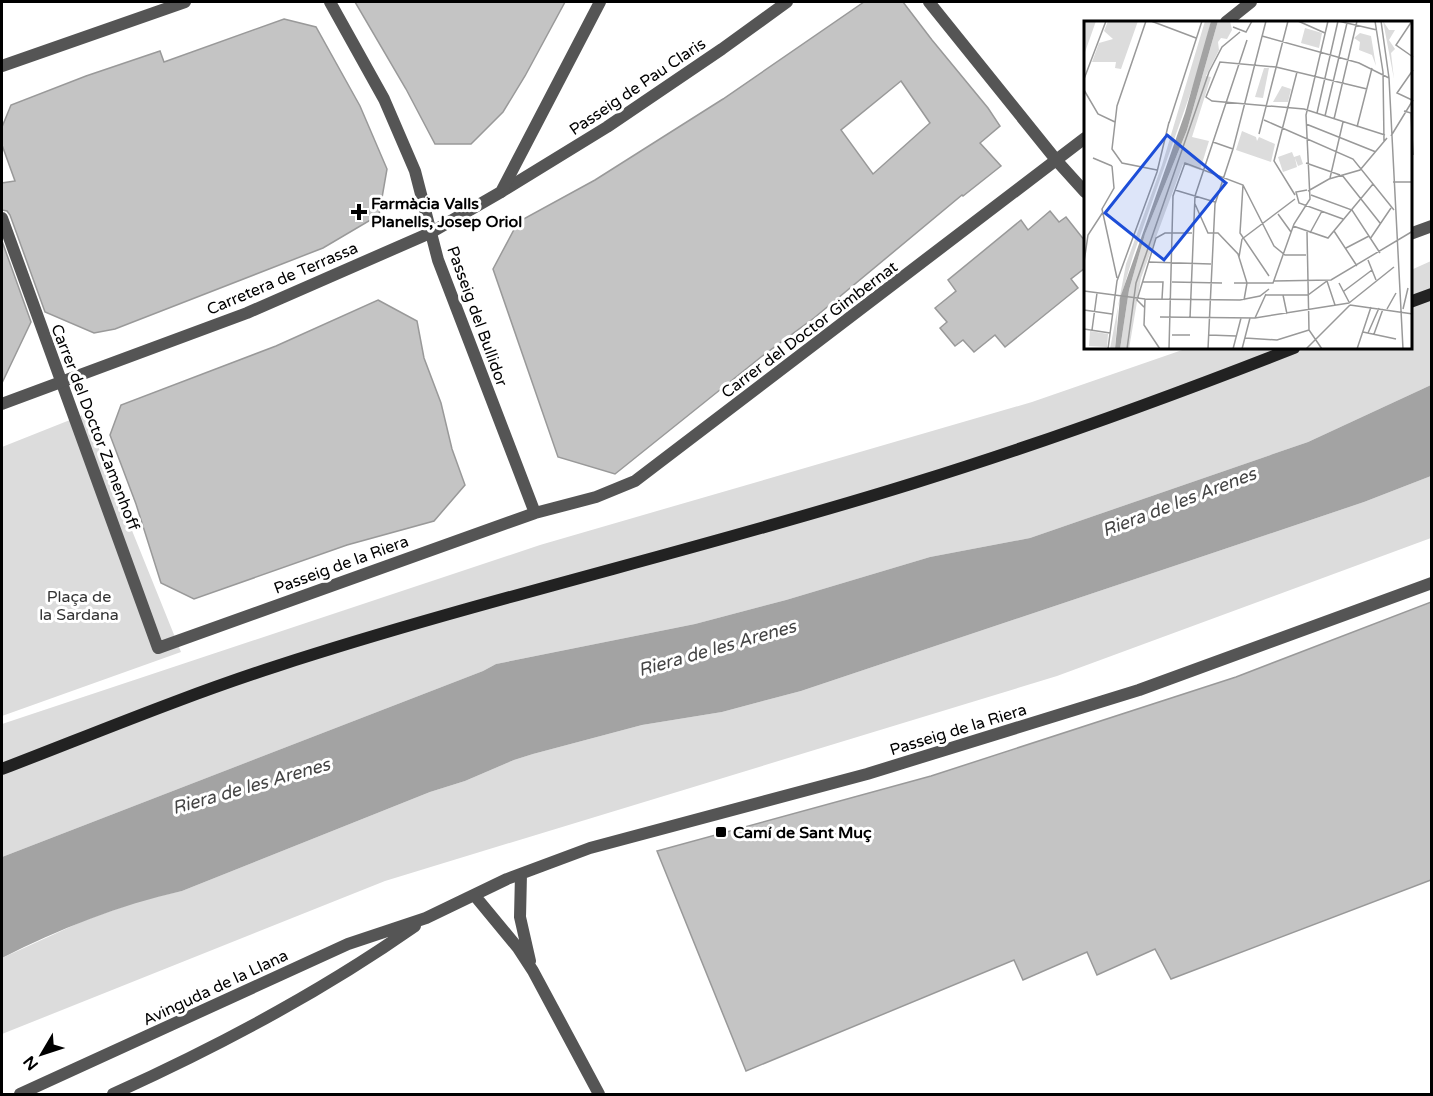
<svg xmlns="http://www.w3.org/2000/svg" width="1433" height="1096" font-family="'Varela Round',sans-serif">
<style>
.green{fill:#dcdcdc}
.water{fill:#a3a3a3}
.building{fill:#c4c4c4;stroke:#999;stroke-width:1.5;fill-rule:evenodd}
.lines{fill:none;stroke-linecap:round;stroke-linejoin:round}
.minor{stroke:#555;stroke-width:12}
.tertiary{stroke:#555;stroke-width:12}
.secondary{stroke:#222;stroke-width:12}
.poi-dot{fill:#000;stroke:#fff;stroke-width:2}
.labels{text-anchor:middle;stroke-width:6;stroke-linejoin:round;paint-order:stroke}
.street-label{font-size:16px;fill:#000;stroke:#fff}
.poi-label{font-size:16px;font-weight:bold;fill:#000;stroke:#fff;text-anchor:start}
.park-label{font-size:16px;fill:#333;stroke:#fff}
.water-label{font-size:18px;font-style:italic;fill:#444;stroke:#fff}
.inset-road{fill:none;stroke:#999;stroke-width:1.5}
.view{fill:#1d4ed8;fill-opacity:0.15;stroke:#1d4ed8;stroke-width:3}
.inset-edge{fill:none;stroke:#000;stroke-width:3}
</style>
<rect width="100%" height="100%" fill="#fff"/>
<!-- green -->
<path class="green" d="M1431,261V385L1308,442L1030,538L930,557L786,600L695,624L496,664L483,671L2,857V724L540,545L1032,402L1188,348H1410L1411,270Z
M85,414L181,652L2,716V447Z
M1431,476V538L1057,676L385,881L2,1034V958L83,921L142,900L182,891L430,792L465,781L514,760L533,754L642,725L722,712L801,691L1186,562L1364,502Z"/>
<!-- water -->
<path class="water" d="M1431,385V476L1364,502L1186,562L801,691L722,712L642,725L533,754L514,760L465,781L430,792L182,891C119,905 59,929 2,958V857L483,671L496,664L695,624L786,600L930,557L1030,538L1308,442Z"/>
<!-- building -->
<path class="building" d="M355,2H565L525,76L503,112L471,144H435L406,89Z
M864,2H903L932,40L988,108L1000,126L980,143L1001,166L963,196L962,195L814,318L761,357L615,474L558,457L493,269L518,222L595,180L723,99ZM901,81L930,123L873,174L841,130Z
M284,19L316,27L360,106L387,169L379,215L323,248L115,329L94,333L45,312L10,215L7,211L2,210V183L15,181L2,145V127L11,105L86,76L160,51L164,62Z
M1050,211L1059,222L1066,217L1085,241V268L1071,279L1078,288L1005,347L995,335L974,352L963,340L955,346L940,328L947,322L935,308L956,291L948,280L1021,220L1028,230Z
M2,241L31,322L2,383Z
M378,300L417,321L424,358L441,403L452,449L465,485L434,521L347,545L194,599L161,583L136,504L110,435L121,405L276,346Z
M1431,602V880L1171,979L1155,949L1097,975L1087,952L1023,980L1014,960L746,1071L657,851L931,776L1236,677Z"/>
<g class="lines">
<!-- minor -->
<path class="minor" d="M330,2L384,99L415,171L438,260L535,513
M929,2L1057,161L1085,192
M1226,22L1251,2
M2,66L185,2
M501,192L607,127L722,49L787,2
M2,218L158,648L535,513L596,497L635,481L1085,138
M1410,234L1432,226
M521,874L520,917L530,961
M475,896L518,948L533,971L599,1094
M20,1094L348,944L426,918L507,879L590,848L867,774L1139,690L1432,583
M113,1094C217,1047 321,992 415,926"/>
<!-- tertiary -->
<path class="tertiary" d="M2,404L247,313L430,233L501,192L600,2"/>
<!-- secondary -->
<path class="secondary" d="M1410,302L1432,294
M2,769C93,734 184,696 277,666C487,598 703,549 914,483C1043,443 1169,397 1294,348"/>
</g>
<!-- markers -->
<g class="poi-dot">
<path d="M356 203h6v6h6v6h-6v6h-6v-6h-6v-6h6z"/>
<rect x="715" y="826" width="12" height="12" rx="3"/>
</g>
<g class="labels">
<!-- street labels -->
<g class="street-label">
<text transform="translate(637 86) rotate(-34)" y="6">Passeig de Pau Claris</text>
<text transform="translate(282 278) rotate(-23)" y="6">Carretera de Terrassa</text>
<text transform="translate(478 316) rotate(70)" y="6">Passeig del Bullidor</text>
<text transform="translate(809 329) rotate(-37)" y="6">Carrer del Doctor Gimbernat</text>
<text transform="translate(96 427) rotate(69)" y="6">Carrer del Doctor Zamenhoff</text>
<text transform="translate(341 564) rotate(-20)" y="6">Passeig de la Riera</text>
<text transform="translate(958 729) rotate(-17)" y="6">Passeig de la Riera</text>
<text transform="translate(215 987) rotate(-25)" y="6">Avinguda de la Llana</text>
</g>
<!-- poi labels -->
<g class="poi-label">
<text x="371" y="209">Farmàcia Valls<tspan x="371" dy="18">Planells, Josep Oriol</tspan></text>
<text x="733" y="838">Camí de Sant Muç</text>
</g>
<!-- park labels -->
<g class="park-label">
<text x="79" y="602">Plaça de<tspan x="79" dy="18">la Sardana</tspan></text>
</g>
<!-- water labels -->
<g class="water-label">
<text transform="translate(1179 502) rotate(-21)" y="6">Riera de les Arenes</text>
<text transform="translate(717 648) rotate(-16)" y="6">Riera de les Arenes</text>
<text transform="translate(251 786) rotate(-16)" y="6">Riera de les Arenes</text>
</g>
</g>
<!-- overview -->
<g transform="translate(1084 21)">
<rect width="328" height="328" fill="#fff"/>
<path d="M0,0H12L0,34ZM24,0H54L37,48L31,47L32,41H8L15,22L29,18L20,10ZM121,0H127L116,45L49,235L34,286L31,328H26L42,243L78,144ZM134,0H146L148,9L143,18L137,17L134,21L135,29L122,55L127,56L108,116L125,120L116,149L99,143L57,257L45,328H36L45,269L61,213L103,109ZM299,0L305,9H311L305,19L311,28L307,32L310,58ZM221,7L238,12L235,27L217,22ZM276,12L287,15L292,45L288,34L275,29L276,21L270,17ZM180,47H185L179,77L171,76ZM198,65L207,68L204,81H189ZM158,110L172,116L173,120L175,116L191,123L187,141L152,129ZM208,131L210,136L216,134L219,143L214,145L211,137L213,146L199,151L194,136ZM6,310L24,313L23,326L5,325Z" fill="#dcdcdc"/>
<path d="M127,0H134L103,109L61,213L45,269L36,328H31L36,277L101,92Z" fill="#a3a3a3"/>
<path class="inset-road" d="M62,0L33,85L28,128L38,142L73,149M67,0L112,17M214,0L241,12M254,0L293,9M291,0L299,51L300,120M297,0L305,57L319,328M328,0L312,24L329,36M149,6L162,11L168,0M178,15L275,42L305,57M0,58L22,0M283,68L192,46L136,41L122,76L128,80L220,88L301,114M0,69L14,93L31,101M328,79L313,72L329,49M320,90L327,92L329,134M233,92L254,0M241,95L263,2M250,98L273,0M180,99L269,138L310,189M85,102L118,0M222,103L292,131M273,106L288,47M175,113L204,0M307,115L329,79M129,121L149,128M9,137L28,145M222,142L256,154M28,145L30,167L18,188L33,257M258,154L296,202M246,157L259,101M309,161H329M159,164L156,212L185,255M91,169L131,181M223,169L212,171L215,182L259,198M224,170L245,158L276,149L303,117M211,174L190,140L213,51M227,174L268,189L296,232M111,183L124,212H134L154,233L163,262L160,279M194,193L207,211M209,205L244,217L289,163M250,210L273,245M223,211L225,309L238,328M226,212L238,190M158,218L211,178M286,218L307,187M262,227L285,215M155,236L158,218M284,239L292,259M0,241L4,214L19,191M64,241L127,243M190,260L247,259L329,210M58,261H79L78,278M88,261L138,262M150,262H189L210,203L226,178L222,94L244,0M255,262L265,281M0,270L61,278L156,279L176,275L185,268M260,270L288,249M182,274H224L243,260L251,284M199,274L203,293M61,278L60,304L76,328M265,282L310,246M266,284L329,293M60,286L53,279L72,217L81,212H108M303,288L312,272M319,288L324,267M0,289L28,293M76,296L171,297L265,282M106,297L111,175L163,19M171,297L182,273M0,308L26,312M8,309L13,272M279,311L312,318M284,312L295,287M290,313L299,288M88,314H106M125,314L152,315M161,317L193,319L225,309M24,328L33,260L73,151L85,101M43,328L52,262L125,51L138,26L156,11M85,328L89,175L101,142L159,164L190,225L201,234H222M124,328L131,183L149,128L182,0M149,328L157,297M158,328L166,297M222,328L266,284M273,328L287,286"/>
<path class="view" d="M83,114L142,162L80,239L21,192Z"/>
<rect width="328" height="328" class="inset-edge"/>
</g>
<!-- border -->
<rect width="1433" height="1096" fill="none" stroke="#000000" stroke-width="6"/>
<!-- north arrow -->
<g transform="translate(42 1054) rotate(231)" stroke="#ffffff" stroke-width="4.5" paint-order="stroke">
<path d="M0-4.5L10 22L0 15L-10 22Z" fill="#000000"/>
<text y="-9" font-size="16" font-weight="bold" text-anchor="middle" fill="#000000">N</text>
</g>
</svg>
